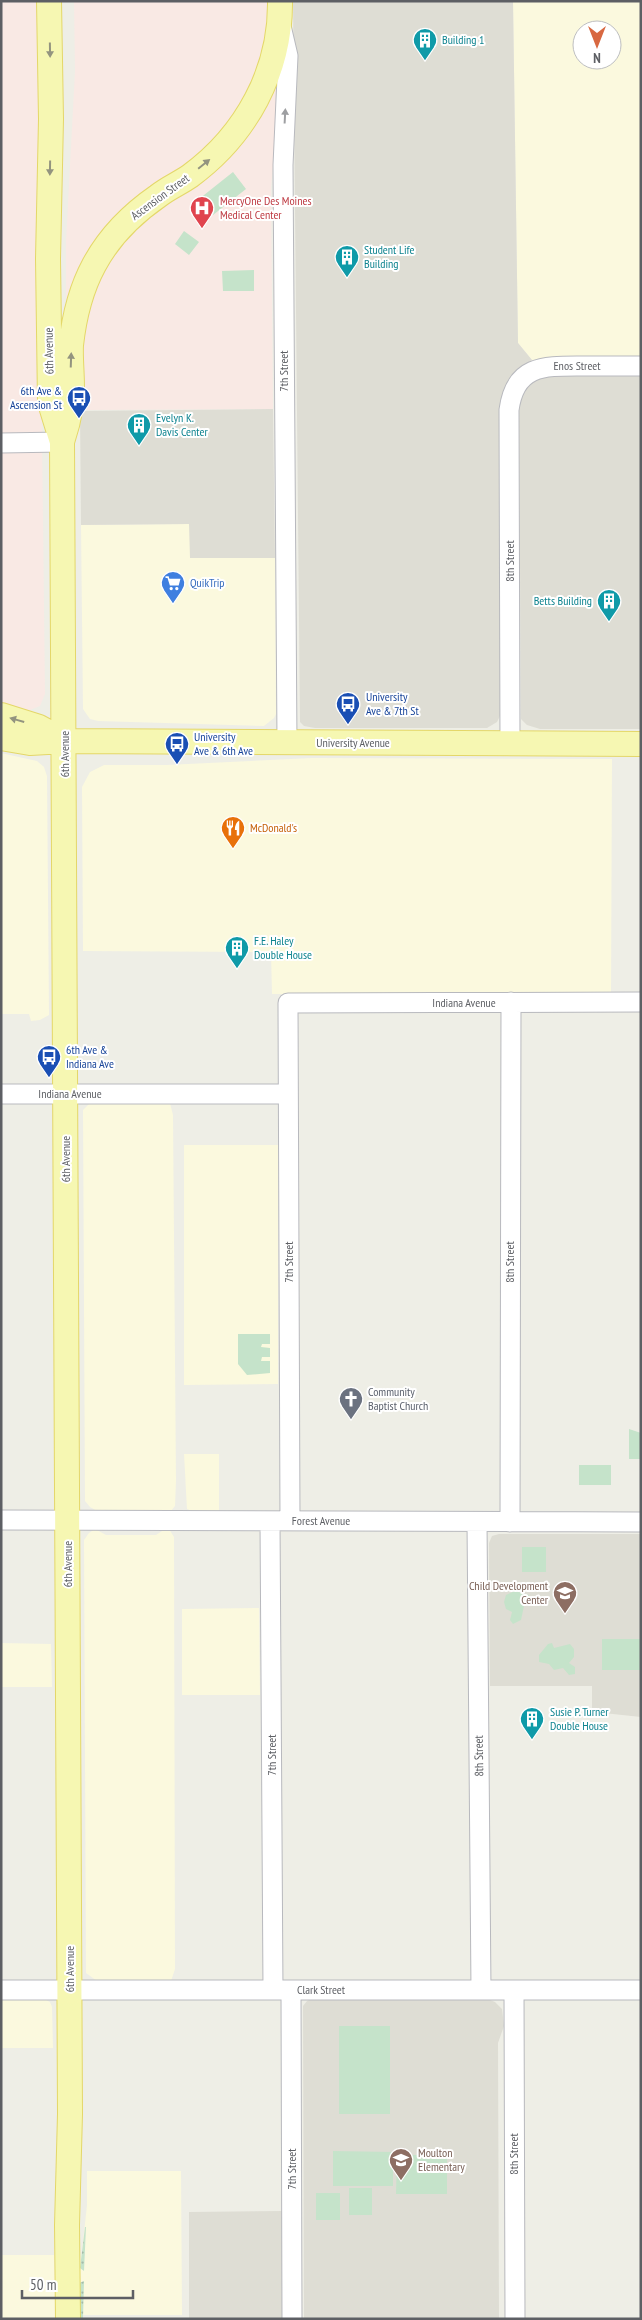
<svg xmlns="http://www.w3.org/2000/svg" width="642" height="2320" font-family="'PT Sans Narrow',sans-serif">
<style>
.commercial{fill:#fbf9de;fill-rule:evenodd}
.education{fill:#deddd4}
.medical{fill:#f9e9e4}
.grass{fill:url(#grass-dots)}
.park{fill:#c5e3ca}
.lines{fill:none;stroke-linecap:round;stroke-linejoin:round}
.minor-casing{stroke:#b8b9be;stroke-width:21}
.major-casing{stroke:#e4d769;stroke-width:26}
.minor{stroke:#fff;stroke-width:19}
.major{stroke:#f6f7b2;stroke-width:24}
.oneway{fill:#93947f}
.oneway2{fill:#9e9fa2}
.labels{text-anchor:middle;stroke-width:4;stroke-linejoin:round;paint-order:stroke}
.culture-label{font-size:12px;fill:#0d838f;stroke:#fff;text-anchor:start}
.street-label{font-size:12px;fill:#5d5f64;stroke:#fff}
.health-label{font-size:12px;fill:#be3a42;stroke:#fff;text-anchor:start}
.transit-label{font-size:12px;fill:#164399;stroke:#fff;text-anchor:start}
.shop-label{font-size:12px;fill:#366cbe;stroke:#fff;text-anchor:start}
.food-label{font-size:12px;fill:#c56008;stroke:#fff;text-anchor:start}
.worship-label{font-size:12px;fill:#5b616d;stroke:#fff;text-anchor:start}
.education-label{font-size:12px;fill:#785e54;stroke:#fff;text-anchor:end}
</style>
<defs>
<pattern id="grass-dots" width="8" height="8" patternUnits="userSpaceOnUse" patternTransform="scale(1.25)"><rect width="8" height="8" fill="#c5e3ca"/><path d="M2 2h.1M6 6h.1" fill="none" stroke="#a3bba8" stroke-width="1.8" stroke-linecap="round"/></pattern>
</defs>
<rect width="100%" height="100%" fill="#eeeee6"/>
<!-- commercial -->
<path class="commercial" d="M513,1H641V357H555L532,360L518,343ZM582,30H612V60H582Z
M190,524V558H275L276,714L274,718L264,726L98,721L90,719L83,709L81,525Z
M1,753L37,761L44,767L47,776L49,1015L40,1020L31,1021L29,1014H1Z
M312,758L612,759L611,996L272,994L271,952L83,951L82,787L90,772L104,765H167Z
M90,1103H170L173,1115L176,1481L175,1506L171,1511H97L90,1507L85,1501L83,1110Z
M184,1145H278V1384L184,1385Z
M184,1454H219V1511H192L187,1509Z
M95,1529L106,1535H156L165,1529H169L174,1537L175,1969L171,1981H97L86,1973L84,1540L89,1533Z
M259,1608L260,1695H182V1609Z
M1,1643L51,1644L52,1687H1Z
M1,1999H44L50,2002L52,2007L53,2048H1Z
M87,2171H181L182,2315H79L80,2268L87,2205Z
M1,2255H54L57,2319H1Z"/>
<!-- education -->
<path class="education" d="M293,1H513L518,343L532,360L514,373L508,382L500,401V716L497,722L487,728H315L304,726L300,722Z
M549,376H641V729H540L527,725L521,719L519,409L522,395L530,382Z
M273,409L275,558H190L189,524L81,525L80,411Z
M499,1534H641V1717L594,1712L592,1715V1686H490L489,1543L492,1536Z
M312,1999L490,2000L495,2002L502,2009L504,2026L498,2043L499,2319H304L303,2006L307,2001Z
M283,2211V2319H189V2212Z"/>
<!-- medical -->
<path class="medical" d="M1,1H37L45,694L40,706L25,712L1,706Z
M74,1H268V15L264,51L246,102L66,307V241L75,71Z
M283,62L271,188L273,409L80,410V354L93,292L112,254Z"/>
<!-- grass -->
<path class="grass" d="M85,2227H86L84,2271L80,2268Z
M84,2281L83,2319H79V2283Z"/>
<!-- park -->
<path class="park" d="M233,172L246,189L213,215L199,199Z
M184,231L199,242L189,255L175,244Z
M254,270V291H223L222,271Z
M238,1334H270V1344H262L261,1347L270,1348V1357H262L261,1361H270V1373L247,1375L238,1364Z
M629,1429L641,1433V1459H629Z
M579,1465H611V1485H579Z
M522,1547H546V1572H522Z
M515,1591L529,1595L530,1600L524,1606L521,1620L513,1624L510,1620L512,1612L506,1609L504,1602L506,1595Z
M602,1639H641V1670H602Z
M552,1643L554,1648L570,1644L574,1649V1657L569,1663L575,1667V1674L569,1675L563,1668L554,1670L549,1664L539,1662V1655L548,1644Z
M339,2026H390V2114H339Z
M333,2151L393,2152V2186H333Z
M397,2155H447V2194H396Z
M349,2188H372V2215H349Z
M316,2193H340V2220H316Z"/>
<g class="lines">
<!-- minor casing -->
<g class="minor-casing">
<path id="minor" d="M281,26L288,56L283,165L287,742
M1,443L62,442
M510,744L509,410C515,364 545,366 583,366C602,366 622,366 641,366
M1,1094H288
M1,1520L641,1522
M270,1521L273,1990
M290,1521L288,1003L641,1002
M477,1522L481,1990
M510,1522L511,1002
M1,1990H641
M291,1990L292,2319
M514,1990L515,2319"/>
</g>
<!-- major casing -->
<g class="major-casing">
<path id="major" d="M49,1L51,119L48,259L50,403L62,442L70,2114L67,2225L68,2319
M62,442C66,430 69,418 71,406C74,386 70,365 71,345C74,318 81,289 94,265C109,237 132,214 158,196C168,188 180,183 190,176C246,135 281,71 280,1
M1,715L39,727L65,741
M1,738L30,743L65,741L641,744"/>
</g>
<!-- minor -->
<use href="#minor" class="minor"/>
<!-- major -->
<use href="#major" class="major"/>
</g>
<!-- one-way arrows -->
<defs><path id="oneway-solid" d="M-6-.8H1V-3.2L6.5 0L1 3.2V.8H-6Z" transform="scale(1.25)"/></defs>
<g class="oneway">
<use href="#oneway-solid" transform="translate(50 50) rotate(89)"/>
<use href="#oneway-solid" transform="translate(204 164) rotate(-39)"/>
<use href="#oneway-solid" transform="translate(50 168) rotate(91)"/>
<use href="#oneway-solid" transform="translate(71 360) rotate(-88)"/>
<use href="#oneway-solid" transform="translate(17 720) rotate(-164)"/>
</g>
<use class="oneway2" href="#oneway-solid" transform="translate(285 116) rotate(-87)"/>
<!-- icons -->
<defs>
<g id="building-pin" transform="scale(1.25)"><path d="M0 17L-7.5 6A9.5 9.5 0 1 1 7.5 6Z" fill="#0f9aa8" stroke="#fff"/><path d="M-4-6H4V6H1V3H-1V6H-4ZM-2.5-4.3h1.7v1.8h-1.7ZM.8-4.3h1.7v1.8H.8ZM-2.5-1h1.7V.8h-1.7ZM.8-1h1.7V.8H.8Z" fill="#fff"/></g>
<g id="hospital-pin" transform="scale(1.25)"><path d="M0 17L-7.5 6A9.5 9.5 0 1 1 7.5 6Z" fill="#e0444e" stroke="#fff"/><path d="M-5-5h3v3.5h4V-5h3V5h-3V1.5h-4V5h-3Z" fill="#fff"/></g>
<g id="bus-pin" transform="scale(1.25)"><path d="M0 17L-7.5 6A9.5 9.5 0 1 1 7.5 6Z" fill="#1a4fb4" stroke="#fff"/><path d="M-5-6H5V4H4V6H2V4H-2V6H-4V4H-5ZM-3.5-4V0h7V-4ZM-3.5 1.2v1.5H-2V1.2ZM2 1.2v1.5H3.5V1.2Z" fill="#fff"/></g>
<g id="supermarket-pin" transform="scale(1.25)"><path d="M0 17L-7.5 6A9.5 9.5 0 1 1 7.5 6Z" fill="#3f7fe0" stroke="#fff"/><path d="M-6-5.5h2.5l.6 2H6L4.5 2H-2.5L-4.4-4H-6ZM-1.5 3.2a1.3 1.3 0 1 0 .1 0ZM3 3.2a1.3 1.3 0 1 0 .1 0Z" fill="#fff"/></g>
<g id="restaurant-pin" transform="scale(1.25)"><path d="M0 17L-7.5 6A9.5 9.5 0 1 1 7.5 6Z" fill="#e8710a" stroke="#fff"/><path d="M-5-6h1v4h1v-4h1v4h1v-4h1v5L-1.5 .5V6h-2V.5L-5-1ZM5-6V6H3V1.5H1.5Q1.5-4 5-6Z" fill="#fff"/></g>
<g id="church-pin" transform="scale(1.25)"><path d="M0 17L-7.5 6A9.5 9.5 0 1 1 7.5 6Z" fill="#6b7280" stroke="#fff"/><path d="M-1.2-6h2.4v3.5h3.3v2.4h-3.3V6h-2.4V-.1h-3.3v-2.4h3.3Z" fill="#fff"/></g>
<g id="school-pin" transform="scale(1.25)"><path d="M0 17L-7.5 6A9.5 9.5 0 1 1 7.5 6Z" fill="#8d6e63" stroke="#fff"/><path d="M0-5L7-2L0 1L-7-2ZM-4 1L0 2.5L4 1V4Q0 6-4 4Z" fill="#fff"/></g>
</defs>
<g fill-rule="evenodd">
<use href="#building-pin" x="425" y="40"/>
<use href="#hospital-pin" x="202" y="208"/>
<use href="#building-pin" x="347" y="257"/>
<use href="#bus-pin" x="79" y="398"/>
<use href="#building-pin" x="139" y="425"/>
<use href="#supermarket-pin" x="173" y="583"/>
<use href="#building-pin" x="609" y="601"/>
<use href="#bus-pin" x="348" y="704"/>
<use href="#bus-pin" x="177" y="744"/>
<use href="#restaurant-pin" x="233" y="828"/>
<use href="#building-pin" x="237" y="948"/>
<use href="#bus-pin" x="49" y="1057"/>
<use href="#church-pin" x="351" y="1399"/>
<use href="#school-pin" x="565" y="1593"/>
<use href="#building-pin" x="532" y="1719"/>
<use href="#school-pin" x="401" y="2160"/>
</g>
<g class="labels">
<!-- culture labels -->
<g class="culture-label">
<text x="442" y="44">Building 1</text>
<text x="364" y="254">Student Life<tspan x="364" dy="14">Building</tspan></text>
<text x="156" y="422">Evelyn K.<tspan x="156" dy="14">Davis Center</tspan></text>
<text x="592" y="605" text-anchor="end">Betts Building</text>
<text x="254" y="945">F.E. Haley<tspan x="254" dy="14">Double House</tspan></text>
<text x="550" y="1716">Susie P. Turner<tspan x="550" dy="14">Double House</tspan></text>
</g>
<!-- street labels -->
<g class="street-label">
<text transform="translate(160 197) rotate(-36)" y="4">Ascension Street</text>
<text transform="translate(49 351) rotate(-91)" y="4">6th Avenue</text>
<text x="577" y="370">Enos Street</text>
<text transform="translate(284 371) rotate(-90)" y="4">7th Street</text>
<text transform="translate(510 561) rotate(-90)" y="4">8th Street</text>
<text x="353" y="747">University Avenue</text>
<text transform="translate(65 754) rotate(-90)" y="4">6th Avenue</text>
<text x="464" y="1007">Indiana Avenue</text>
<text x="70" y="1098">Indiana Avenue</text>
<text transform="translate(66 1159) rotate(-90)" y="4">6th Avenue</text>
<text transform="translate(289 1262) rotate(-90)" y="4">7th Street</text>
<text transform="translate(510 1262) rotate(-90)" y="4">8th Street</text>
<text x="321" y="1525">Forest Avenue</text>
<text transform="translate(68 1564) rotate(-90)" y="4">6th Avenue</text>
<text transform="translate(272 1755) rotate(-90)" y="4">7th Street</text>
<text transform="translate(479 1756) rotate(-91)" y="4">8th Street</text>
<text transform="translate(70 1969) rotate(-90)" y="4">6th Avenue</text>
<text x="321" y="1994">Clark Street</text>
<text transform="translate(514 2154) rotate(-90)" y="4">8th Street</text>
<text transform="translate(292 2169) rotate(-90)" y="4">7th Street</text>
</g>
<!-- health labels -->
<g class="health-label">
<text x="220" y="205">MercyOne Des Moines<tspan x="220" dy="14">Medical Center</tspan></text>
</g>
<!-- transit labels -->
<g class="transit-label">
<text x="62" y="395" text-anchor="end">6th Ave &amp;<tspan x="62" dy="14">Ascension St</tspan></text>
<text x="366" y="701">University<tspan x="366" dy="14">Ave &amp; 7th St</tspan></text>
<text x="194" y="741">University<tspan x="194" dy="14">Ave &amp; 6th Ave</tspan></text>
<text x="66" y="1054">6th Ave &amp;<tspan x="66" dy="14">Indiana Ave</tspan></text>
</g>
<!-- shop labels -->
<g class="shop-label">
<text x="190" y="587">QuikTrip</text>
</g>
<!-- food labels -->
<g class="food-label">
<text x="250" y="832">McDonald's</text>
</g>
<!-- worship labels -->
<g class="worship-label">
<text x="368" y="1396">Community<tspan x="368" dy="14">Baptist Church</tspan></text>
</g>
<!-- education labels -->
<g class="education-label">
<text x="548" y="1590">Child Development<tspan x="548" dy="14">Center</tspan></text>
<text x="418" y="2157" text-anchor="start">Moulton<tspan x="418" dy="14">Elementary</tspan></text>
</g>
</g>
<!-- border -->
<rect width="642" height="2320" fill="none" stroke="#5d5f64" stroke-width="5"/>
<!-- north arrow -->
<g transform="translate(597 45) rotate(180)"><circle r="24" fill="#ffffff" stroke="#bebfc1"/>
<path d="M0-4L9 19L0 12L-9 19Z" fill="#d86841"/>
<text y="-8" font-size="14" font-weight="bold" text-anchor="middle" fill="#5d5f64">N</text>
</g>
<!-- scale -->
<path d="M22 2290v8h111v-8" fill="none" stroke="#5d5f64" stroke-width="2.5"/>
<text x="30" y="2290" font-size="15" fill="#5d5f64" stroke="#ffffff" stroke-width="4" paint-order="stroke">50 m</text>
</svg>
